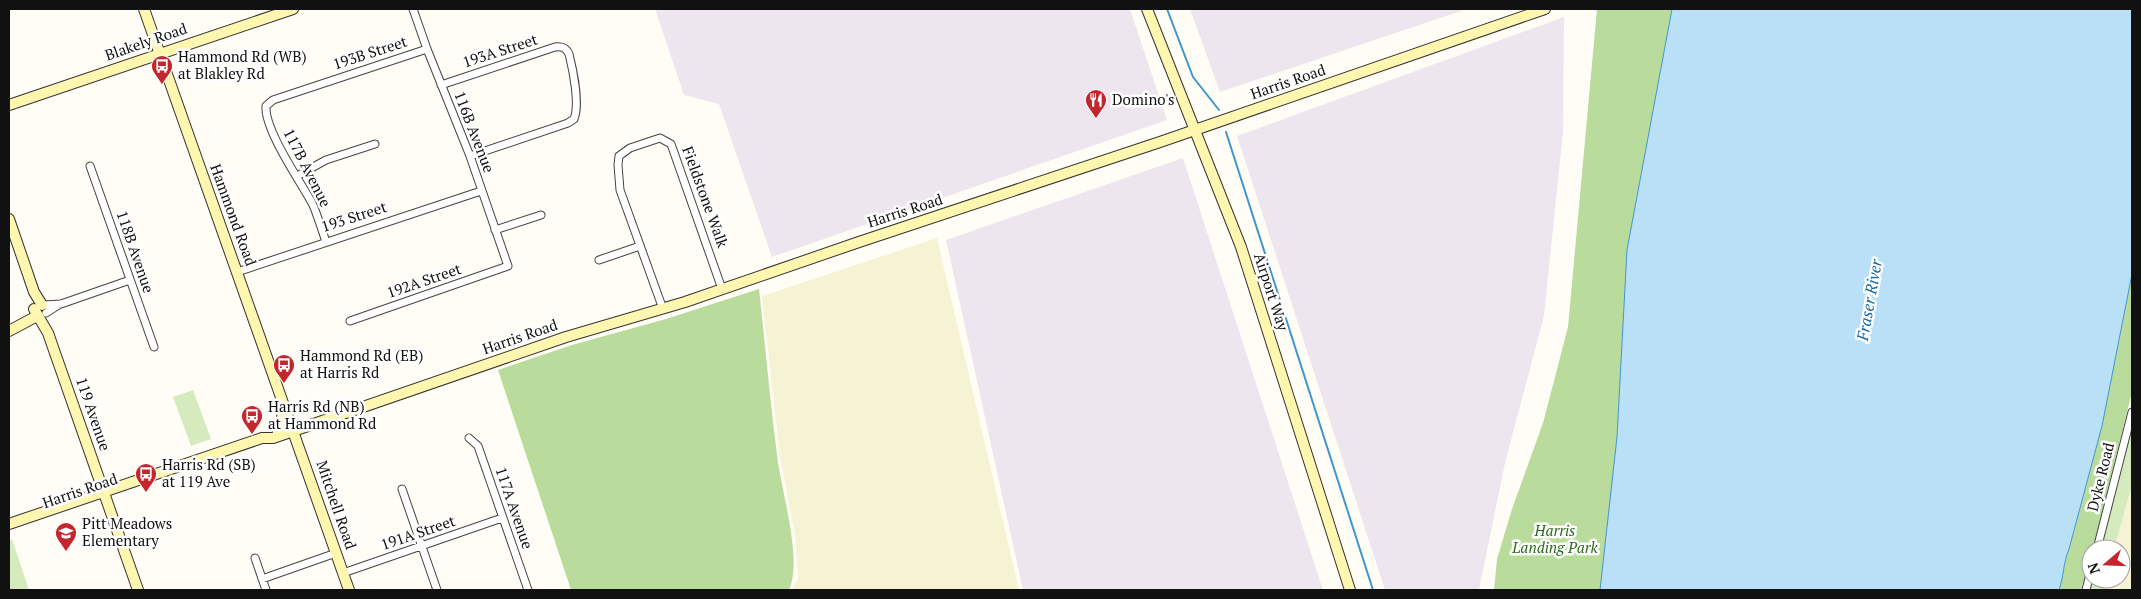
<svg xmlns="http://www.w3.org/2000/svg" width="2141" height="599" font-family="'PT Serif',serif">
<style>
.industrial{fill:#eee6ef}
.farmland{fill:#f6f3d4}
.green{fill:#d5ebbd}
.forest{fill:#b9dc9c}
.water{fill:#b9e0f7;stroke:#3f96cf}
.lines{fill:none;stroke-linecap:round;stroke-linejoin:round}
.stream{stroke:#3f96cf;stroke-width:2}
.street-casing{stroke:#444;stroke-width:9}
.secondary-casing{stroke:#333;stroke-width:12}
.street{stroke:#fff;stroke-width:7}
.secondary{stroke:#fff6b0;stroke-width:10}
.labels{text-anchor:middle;stroke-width:5;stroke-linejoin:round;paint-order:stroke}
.street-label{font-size:15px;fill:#111;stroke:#fff}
.poi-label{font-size:15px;fill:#111;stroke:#fff;text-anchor:start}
.park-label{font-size:15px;font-style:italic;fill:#2f6b1f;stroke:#fff}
.water-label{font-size:16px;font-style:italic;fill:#1768a6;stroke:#fff}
</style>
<rect width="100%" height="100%" fill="#fffdf5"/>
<!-- industrial -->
<path class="industrial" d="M655,9H1130L1167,120L772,257L719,104L684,95Z
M1190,9H1467L1220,92Z
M1564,17L1563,132L1544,316L1505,463L1479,590H1385L1237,136Z
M1183,158L1323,590H1023L946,240Z"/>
<!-- farmland -->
<path class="farmland" d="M937,238L1019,590H792L798,578L795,534L780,457L762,296Z
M2132,485V589L2105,590L2106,579H2121V549H2114Z"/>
<!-- green -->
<path class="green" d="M193,390L211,439L191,446L173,397Z
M2132,425V485L2114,549H2100Z
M12,539L29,590H9V541Z
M2092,579H2106L2105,590H2089Z"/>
<!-- forest -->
<path class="forest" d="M1597,9H1672L1627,250L1617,437L1600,590H1494L1497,559L1512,509L1543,423L1568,327Z
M2132,274V392L2093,549H2091V558L2081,590H2059C2063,576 2063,563 2069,549L2102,426Z
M759,289C765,344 770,400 777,455C781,490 803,560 789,590H571L498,370L572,345L666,319Z"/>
<!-- water -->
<path class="water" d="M1672,9H2132V274L2102,426L2069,549C2063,563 2064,576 2059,590H1600L1617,437L1627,250Z"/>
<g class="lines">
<!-- stream -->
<path class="stream" d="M1167,9L1193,77L1219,110
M1226,132L1373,590"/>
<!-- street casing -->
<g class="street-casing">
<path id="street" d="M441,85L555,47C561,46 566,47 569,54C573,70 580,104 574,119L568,123L470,156
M90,166L154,347
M297,176L326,160L375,144
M495,230L541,215
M326,242C322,230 318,217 313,205C301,182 264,130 266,106L273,100L427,49
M599,260L640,246
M237,272L481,191
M44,305L61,304L130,280
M663,309L620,190L618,165L619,156L630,148L660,138L671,144L722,289
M46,313L60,304
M350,321L508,266L470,156L427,49L413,9
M469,438L478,446L528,590
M402,489L437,590
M2097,549L2132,412
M255,558L266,590
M343,573L502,518
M262,579L336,553
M2086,590L2091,570"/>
</g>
<!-- secondary casing -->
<g class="secondary-casing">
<path id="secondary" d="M144,9L349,590
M1147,9L1241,247L1350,590
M9,105L293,9
M9,219L34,292L42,305
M34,309L48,333L138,590
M9,331L37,316
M277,436L282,419L283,406
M9,524L262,438H273L566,337L685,302L859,242L1160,142L1545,9"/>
</g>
<!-- street -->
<use href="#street" class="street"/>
<!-- secondary -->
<use href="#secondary" class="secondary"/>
</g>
<!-- icons -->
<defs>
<g id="bus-pin" transform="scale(1.125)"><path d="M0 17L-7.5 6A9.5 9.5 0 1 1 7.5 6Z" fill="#c4262e" stroke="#fff"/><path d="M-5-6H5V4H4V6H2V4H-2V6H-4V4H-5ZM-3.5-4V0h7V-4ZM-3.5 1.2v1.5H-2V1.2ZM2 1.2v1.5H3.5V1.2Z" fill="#fff"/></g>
<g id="restaurant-pin" transform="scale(1.125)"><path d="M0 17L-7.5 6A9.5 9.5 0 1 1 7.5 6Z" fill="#c4262e" stroke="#fff"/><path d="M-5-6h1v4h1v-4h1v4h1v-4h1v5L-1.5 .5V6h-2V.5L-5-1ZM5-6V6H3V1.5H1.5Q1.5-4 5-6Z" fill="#fff"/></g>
<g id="school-pin" transform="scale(1.125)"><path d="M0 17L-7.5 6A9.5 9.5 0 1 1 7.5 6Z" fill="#c4262e" stroke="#fff"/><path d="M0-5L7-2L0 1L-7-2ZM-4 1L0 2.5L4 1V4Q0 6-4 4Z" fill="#fff"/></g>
</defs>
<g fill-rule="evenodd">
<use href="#bus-pin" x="162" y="66"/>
<use href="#restaurant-pin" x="1096" y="100"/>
<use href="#bus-pin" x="284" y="365"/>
<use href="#bus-pin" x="252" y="416"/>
<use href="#bus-pin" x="146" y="474"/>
<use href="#school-pin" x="66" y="533"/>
</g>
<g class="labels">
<!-- street labels -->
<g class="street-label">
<text transform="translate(146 42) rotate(-19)" y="5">Blakely Road</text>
<text transform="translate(500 51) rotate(-18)" y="5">193A Street</text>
<text transform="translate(370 53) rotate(-18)" y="5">193B Street</text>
<text transform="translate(1288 82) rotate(-19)" y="5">Harris Road</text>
<text transform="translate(474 132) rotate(69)" y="5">116B Avenue</text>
<text transform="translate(307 168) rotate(63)" y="5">117B Avenue</text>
<text transform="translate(705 197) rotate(70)" y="5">Fieldstone Walk</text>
<text transform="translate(905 211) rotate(-18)" y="5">Harris Road</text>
<text transform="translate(233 215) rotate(70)" y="5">Hammond Road</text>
<text transform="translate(354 217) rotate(-18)" y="5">193 Street</text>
<text transform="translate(135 252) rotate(71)" y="5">118B Avenue</text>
<text transform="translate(424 281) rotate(-19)" y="5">192A Street</text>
<text transform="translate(1271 292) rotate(72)" y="5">Airport Way</text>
<text transform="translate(520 337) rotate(-19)" y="5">Harris Road</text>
<text transform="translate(93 414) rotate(71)" y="5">119 Avenue</text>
<text transform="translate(2101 477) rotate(-76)" y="5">Dyke Road</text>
<text transform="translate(80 491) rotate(-19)" y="5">Harris Road</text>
<text transform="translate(336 505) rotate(71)" y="5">Mitchell Road</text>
<text transform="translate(514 508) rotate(71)" y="5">117A Avenue</text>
<text transform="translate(418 533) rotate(-19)" y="5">191A Street</text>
</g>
<!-- poi labels -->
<g class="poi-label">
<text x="178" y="62">Hammond Rd (WB)<tspan x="178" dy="17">at Blakley Rd</tspan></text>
<text x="1112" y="105">Domino's</text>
<text x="300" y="361">Hammond Rd (EB)<tspan x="300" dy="17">at Harris Rd</tspan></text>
<text x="268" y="412">Harris Rd (NB)<tspan x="268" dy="17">at Hammond Rd</tspan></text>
<text x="162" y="470">Harris Rd (SB)<tspan x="162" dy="17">at 119 Ave</tspan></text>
<text x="82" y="529">Pitt Meadows<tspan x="82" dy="17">Elementary</tspan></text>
</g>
<!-- park labels -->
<g class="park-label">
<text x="1555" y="536">Harris<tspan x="1555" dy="17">Landing Park</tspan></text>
</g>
<!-- water labels -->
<g class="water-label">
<text transform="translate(1869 300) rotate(-80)" y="6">Fraser River</text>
</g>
</g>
<!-- border -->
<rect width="2141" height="599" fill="none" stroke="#111111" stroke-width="20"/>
<!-- north arrow -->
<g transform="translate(2106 564) rotate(251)"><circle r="24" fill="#ffffff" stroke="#a0a0a0"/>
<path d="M0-4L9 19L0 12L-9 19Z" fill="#c4262e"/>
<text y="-8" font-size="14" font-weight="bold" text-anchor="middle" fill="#111111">N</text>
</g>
</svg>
